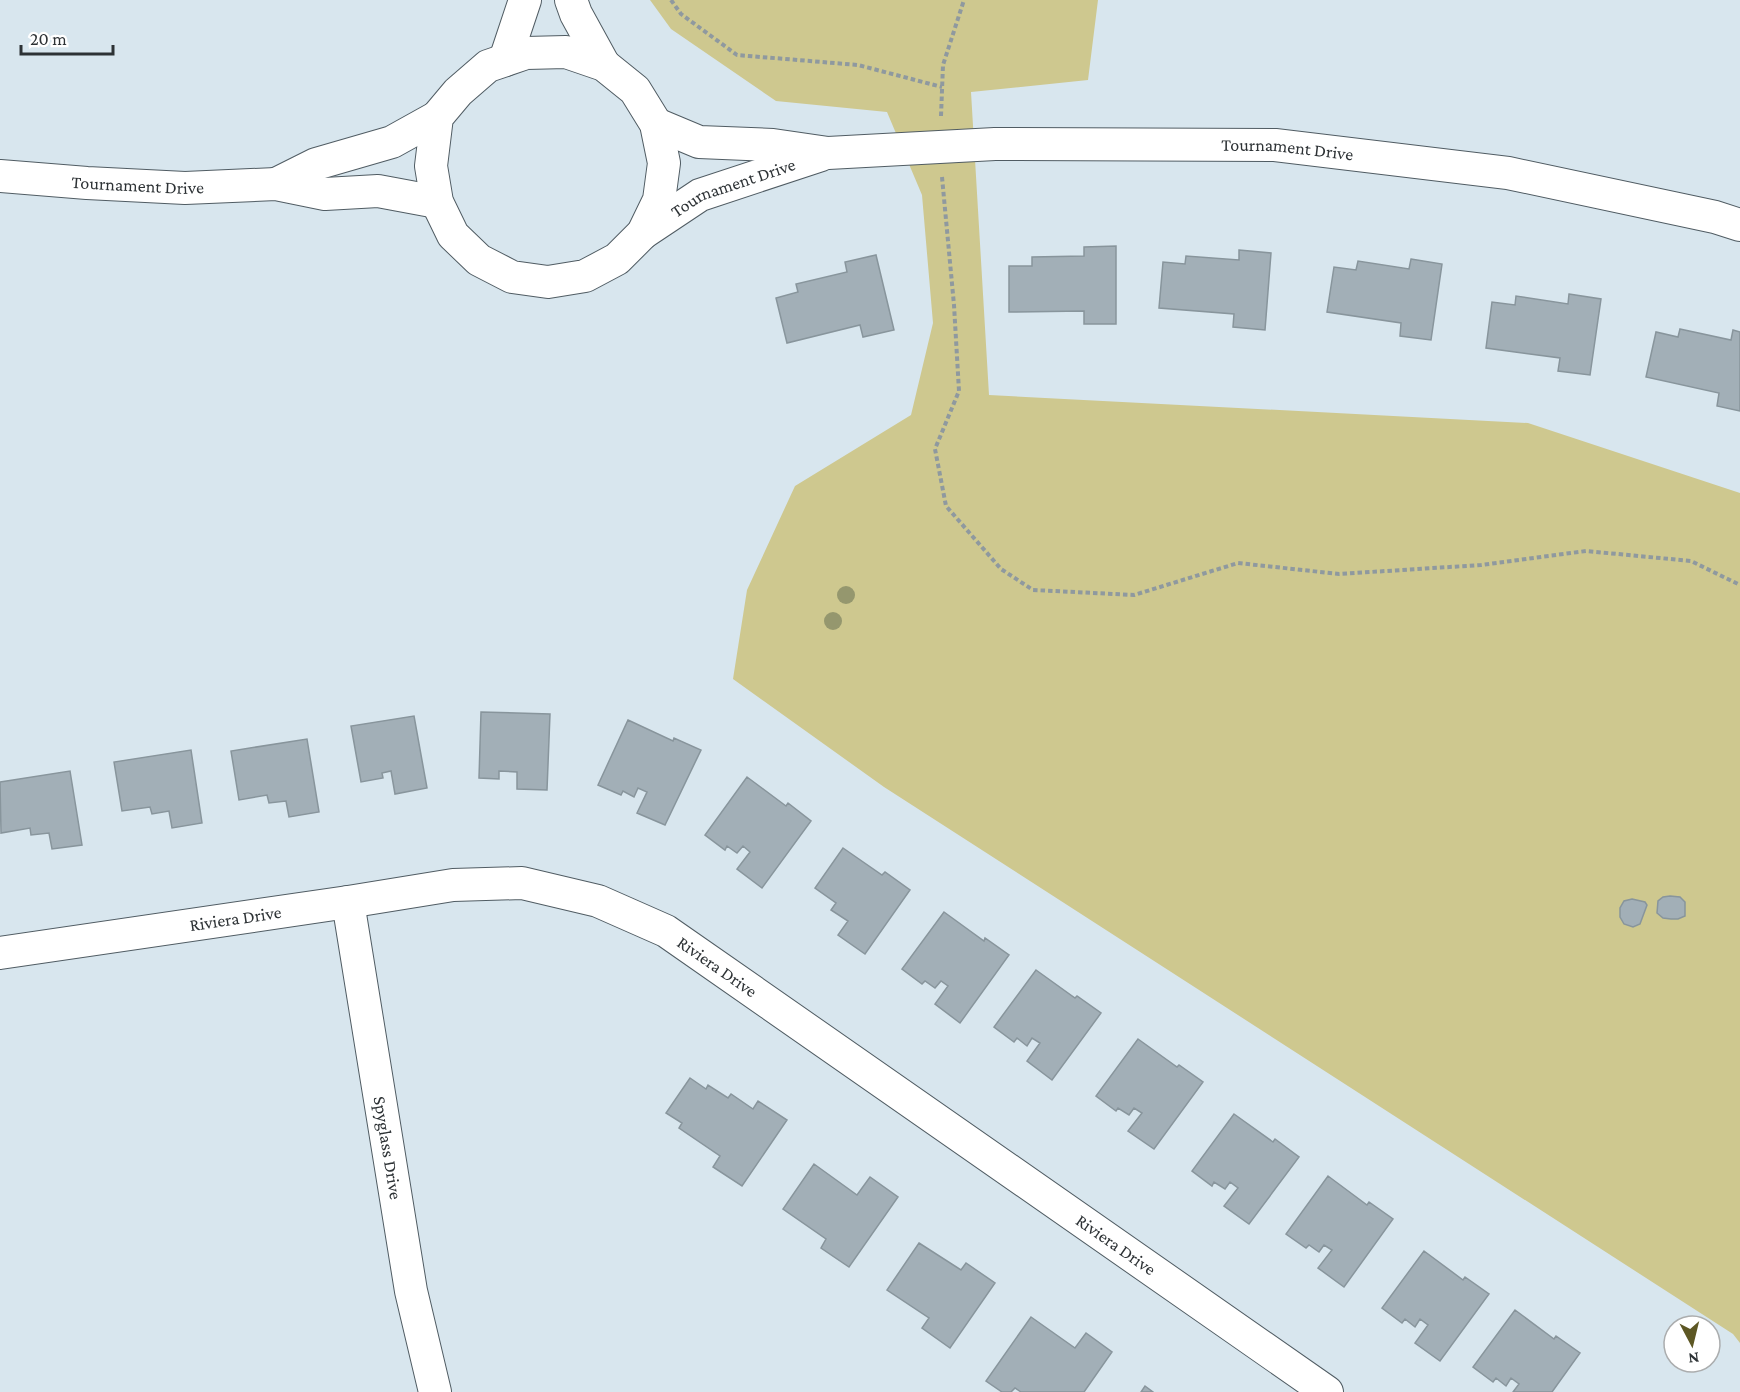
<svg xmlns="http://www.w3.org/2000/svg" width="1740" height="1392" font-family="'Crimson Pro',serif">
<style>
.green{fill:#cec88f}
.building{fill:#a2afb7;stroke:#88959c;stroke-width:1.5}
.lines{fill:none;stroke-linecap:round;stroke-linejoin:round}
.street-casing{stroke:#505c63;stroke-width:34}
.path{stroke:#8f999f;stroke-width:4;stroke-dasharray:4.5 3;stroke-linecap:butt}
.street{stroke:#fff;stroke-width:32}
.tree{fill:#95976e}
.labels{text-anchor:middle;stroke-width:6;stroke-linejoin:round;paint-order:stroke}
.street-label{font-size:18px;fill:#2d3235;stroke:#fff}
</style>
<rect width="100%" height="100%" fill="#d8e6ee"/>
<!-- green -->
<path class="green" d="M650,0H1098L1088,80L971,92L989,395L1528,423L1740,493V1343L1733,1334L884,787L733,679L747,590L795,486L911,415L933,323L922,195L887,112L776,101L671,29Z"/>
<!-- building -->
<path class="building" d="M1116,246V324H1084V311L1009,312V266H1032V257L1084,256V247Z
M1239,250L1271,253L1265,330L1233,327L1234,314L1159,308L1163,262L1185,264L1186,256L1239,260Z
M876,255L894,330L863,337L860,325L787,343L776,298L798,292L796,284L847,272L845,262Z
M1411,259L1442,264L1431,340L1400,336L1401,323L1327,312L1334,267L1356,270L1358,261L1409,269Z
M1569,294L1601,299L1590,375L1558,371L1560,358L1486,348L1492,302L1515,305L1516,296L1568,304Z
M1680,329L1731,340L1733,330L1740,332V411L1717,406L1719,393L1646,377L1656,332L1678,337Z
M481,712L550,714L547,790L517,789V772L499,771V779L479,778Z
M414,716L427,788L395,794L391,771L382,773L383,778L361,782L351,726Z
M628,720L673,741L674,738L701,750L665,825L637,813L647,792L638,788L634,797L623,791L621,795L598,785Z
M307,739L319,812L289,817L286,801L269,803L267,795L239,800L231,751Z
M191,750L202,823L172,828L169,811L152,814L150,807L122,811L114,762Z
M70,771L82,845L52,849L49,833L31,835L30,828L1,833L0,782Z
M747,777L786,806L788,803L811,821L762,888L737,869L750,852L743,846L737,853L727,846L725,850L705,835Z
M843,848L882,875L885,872L910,890L865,954L838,935L848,921L831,910L836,903L815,888Z
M1670,896L1680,897L1685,902V916L1678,919H1671L1663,918L1657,913L1658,901L1663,897Z
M1632,899L1645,902L1647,905L1640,924L1633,927L1624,924L1620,917V908L1624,901Z
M944,912L984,941L985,938L1009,955L960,1023L935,1004L948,986L941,981L935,988L925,981L922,984L902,969Z
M1036,970L1075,998L1077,996L1101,1013L1052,1080L1027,1061L1040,1043L1032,1038L1027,1046L1017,1038L1014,1042L994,1027Z
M1138,1039L1177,1067L1179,1065L1203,1082L1154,1149L1128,1131L1142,1113L1134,1108L1129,1115L1118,1108L1116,1111L1096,1096Z
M690,1078L706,1089L708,1085L728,1098L731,1094L753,1109L758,1101L787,1120L742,1186L713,1167L720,1156L679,1128L682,1123L666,1113Z
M1234,1114L1273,1142L1275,1139L1299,1157L1249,1224L1224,1206L1238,1188L1230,1182L1225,1189L1214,1182L1212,1186L1192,1171Z
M814,1164L857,1195L870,1177L898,1197L849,1267L821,1248L826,1239L783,1209Z
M1328,1176L1367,1205L1369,1202L1393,1219L1344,1287L1318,1268L1332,1250L1324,1245L1319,1252L1309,1245L1306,1248L1286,1234Z
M919,1243L961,1270L966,1263L995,1283L950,1348L922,1328L929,1318L887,1290Z
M1424,1251L1463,1280L1465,1277L1489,1294L1440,1361L1415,1343L1428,1325L1420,1319L1415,1327L1405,1319L1402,1323L1382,1308Z
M1515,1310L1554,1339L1556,1336L1580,1353L1552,1392H1513L1519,1384L1511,1378L1506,1386L1496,1378L1493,1382L1473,1367Z
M1031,1317L1075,1348L1086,1333L1112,1352L1084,1392H1021L1015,1388L1011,1392H1002L986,1381Z
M1145,1386L1153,1392H1141Z"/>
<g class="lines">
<!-- street casing -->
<g class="street-casing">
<g id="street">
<path d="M571,0L576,14L604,65"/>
<path d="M566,52L604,65L635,90L656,124L664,163L659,200L643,233L617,259L585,276L548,282L512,277L479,260L453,235L437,202L431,166L437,117L458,92L488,66L526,53Z"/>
<path d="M505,60L525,0"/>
<path id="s1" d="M656,124L699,142L773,145L828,153L995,144L1275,145L1508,173L1715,217L1740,225"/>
<path id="s2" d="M0,176L87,183L185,188L276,184L325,194L378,191L437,202"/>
<path d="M276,184L316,164L392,142L437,117"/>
<path id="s3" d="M643,233L700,195L821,155"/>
<path id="s4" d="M348,902L411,1291L435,1392"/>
<path id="s5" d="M0,953L348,902L453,885L522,883L598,901L666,931L1327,1392"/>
</g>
</g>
<!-- path -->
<path class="path" d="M671,0L681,14L737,55L858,65L942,87
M941,116L943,65L964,0
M942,177L954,305L959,391L935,449L946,506L1001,569L1033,590L1134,595L1238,563L1339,574L1481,565L1586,551L1691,561L1740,585"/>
<!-- street -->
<use href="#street" class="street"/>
</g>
<!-- trees -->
<g class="tree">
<circle cx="846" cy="595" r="9"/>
<circle cx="833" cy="621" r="9"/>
</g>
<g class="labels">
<!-- street labels -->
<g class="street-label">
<text dy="6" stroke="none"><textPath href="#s1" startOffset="636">Tournament Drive</textPath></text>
<text dy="6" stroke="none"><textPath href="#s2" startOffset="138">Tournament Drive</textPath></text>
<text dy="6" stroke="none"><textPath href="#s3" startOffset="102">Tournament Drive</textPath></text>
<text dy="6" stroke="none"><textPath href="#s5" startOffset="238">Riviera Drive</textPath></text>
<text dy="6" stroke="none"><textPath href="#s5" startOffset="742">Riviera Drive</textPath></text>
<text dy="6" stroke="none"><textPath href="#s4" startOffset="249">Spyglass Drive</textPath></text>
<text dy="6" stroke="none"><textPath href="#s5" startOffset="1228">Riviera Drive</textPath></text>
</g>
</g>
<!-- north arrow -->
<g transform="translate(1692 1344) rotate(173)"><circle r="28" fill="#ffffff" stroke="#abadae" stroke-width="1.5"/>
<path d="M0-4.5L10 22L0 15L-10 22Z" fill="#5d5724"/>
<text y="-9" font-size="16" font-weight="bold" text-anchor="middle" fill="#2d3235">N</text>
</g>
<!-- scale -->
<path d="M21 45v9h92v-9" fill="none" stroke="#2d3235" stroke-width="3"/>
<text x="30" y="45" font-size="18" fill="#2d3235" stroke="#ffffff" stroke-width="4.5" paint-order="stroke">20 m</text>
</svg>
